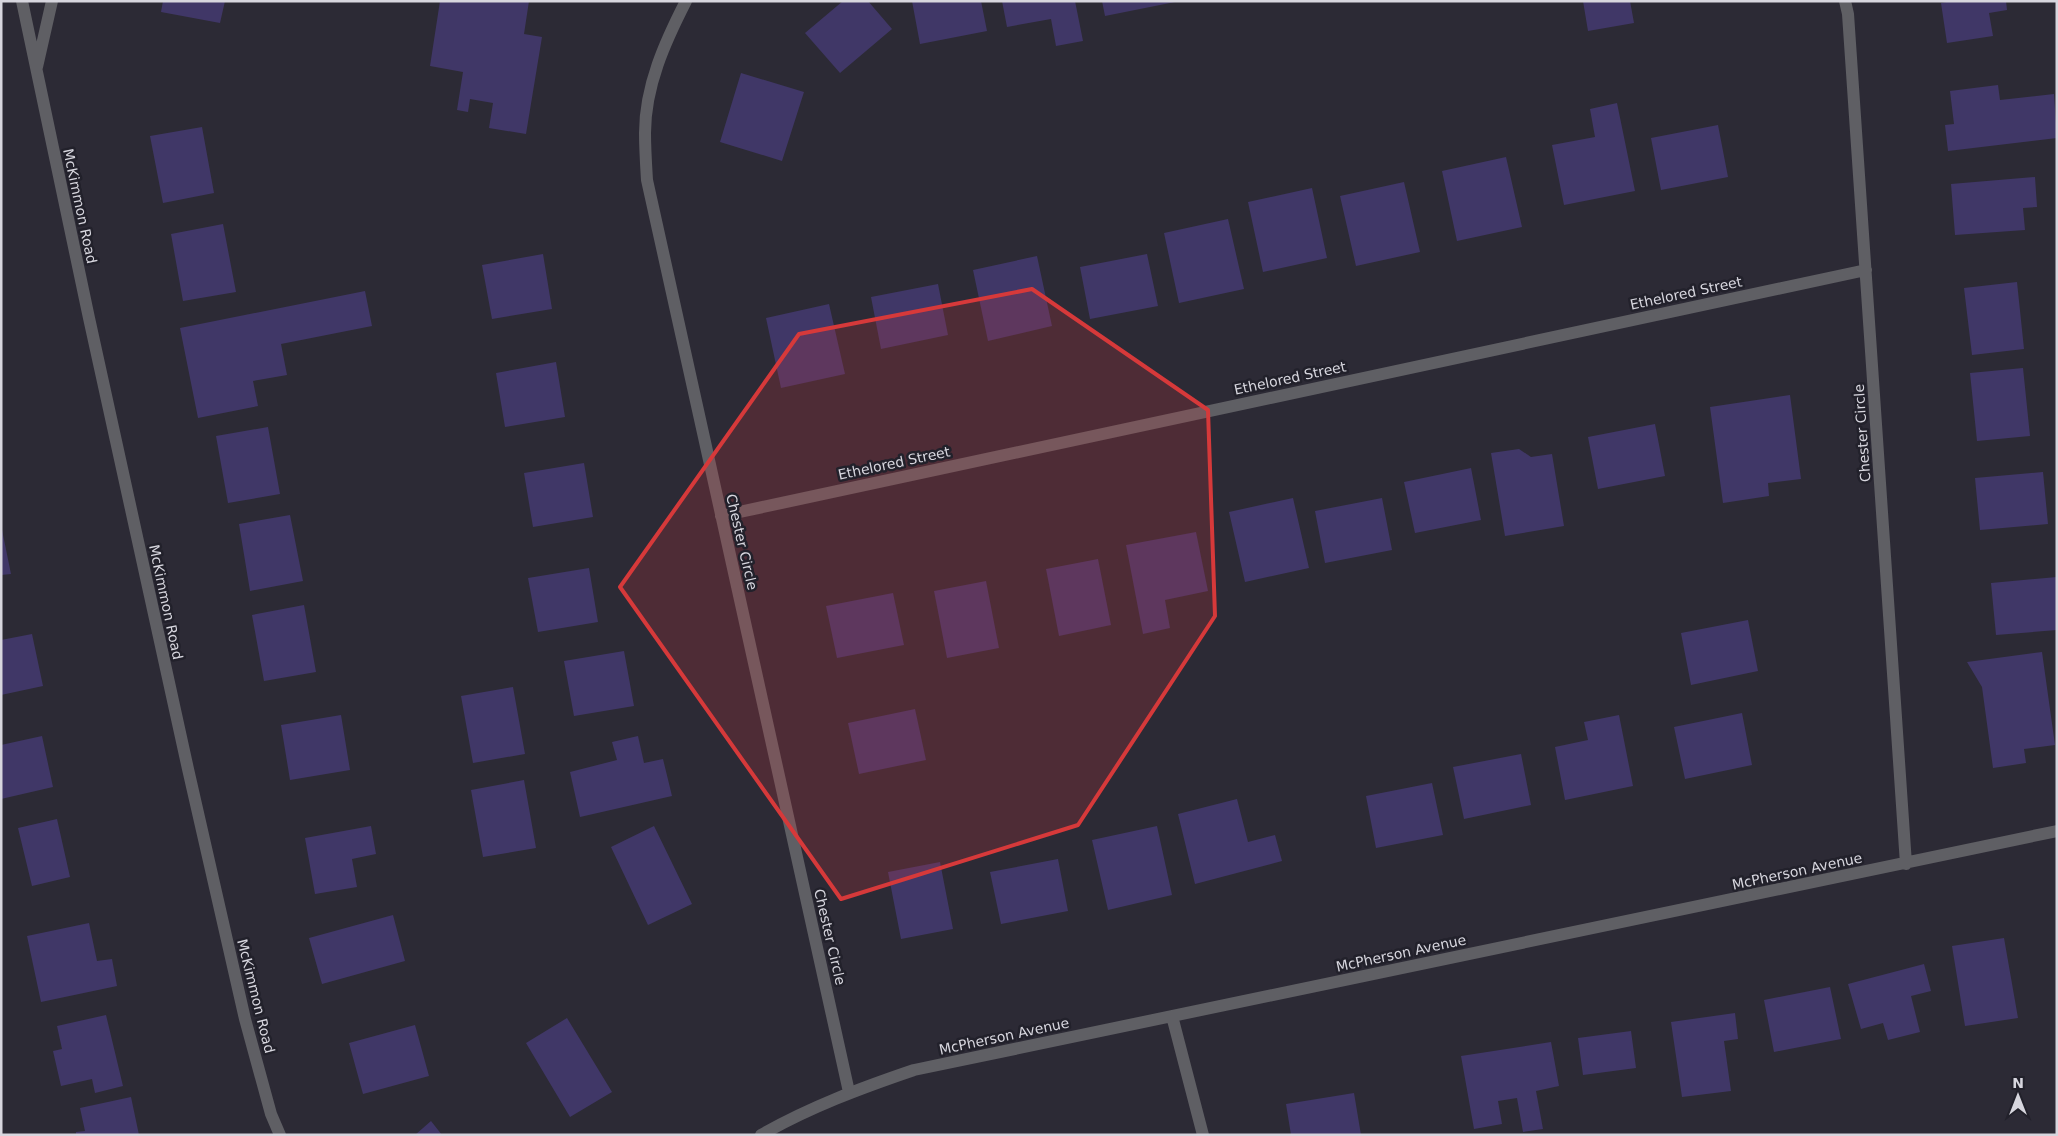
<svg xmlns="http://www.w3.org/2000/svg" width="2058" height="1136" font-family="'DejaVu Sans',sans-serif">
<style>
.building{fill:#403767}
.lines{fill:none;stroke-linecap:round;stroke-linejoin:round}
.street{stroke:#5f5f64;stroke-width:12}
.marked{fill:#d6393a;fill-opacity:0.2;stroke:#d6393a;stroke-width:4;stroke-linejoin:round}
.labels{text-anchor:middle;stroke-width:5;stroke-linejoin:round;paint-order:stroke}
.street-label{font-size:14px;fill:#d7d6de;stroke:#22212b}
</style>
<rect width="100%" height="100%" fill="#2c2a35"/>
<!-- building -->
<path class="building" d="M163,1H225L220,23L161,12Z
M440,1H529L524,34L542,37L526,134L489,128L493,103L470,99L468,112L457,110L463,72L430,66Z
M843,1H868L892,29L840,73L805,33Z
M912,1H981L987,31L920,44Z
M1002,1H1075L1083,41L1056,46L1051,19L1007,27Z
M1102,1H1175V2L1105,16Z
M1583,1H1630L1634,23L1588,31Z
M1951,1H2006L2007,10L1989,13L1993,36L1947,43L1941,3Z
M741,73L804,92L782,161L720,142Z
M1998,85L2000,100L2054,94L2057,138L1948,151L1945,125L1954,124L1950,91Z
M1617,103L1635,191L1564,205L1552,145L1595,137L1590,109Z
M1718,125L1728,177L1661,190L1651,138Z
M202,127L214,193L163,203L150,136Z
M1506,157L1522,227L1457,241L1442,171Z
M2035,177L2037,207L2023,208L2025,230L1955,235L1951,184Z
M1404,182L1420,252L1356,266L1340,196Z
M1312,188L1327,258L1263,272L1248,202Z
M1228,219L1244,289L1179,303L1164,233Z
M223,224L236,292L183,301L171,234Z
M543,254L552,309L492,319L482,265Z
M1147,254L1158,306L1090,319L1080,267Z
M1037,256L1052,326L988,341L973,270Z
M2017,282L2024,349L1972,355L1964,288Z
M938,284L948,335L881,349L871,297Z
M365,291L372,326L281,344L287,375L253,381L258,406L198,418L180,328Z
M829,304L845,374L781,388L766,318Z
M556,362L565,417L505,427L496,373Z
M2023,368L2030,436L1977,441L1970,373Z
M1790,395L1801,479L1768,483L1769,496L1723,503L1710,407Z
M1655,424L1665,476L1598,489L1588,437Z
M268,427L280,494L228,503L216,436Z
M1519,449L1531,457L1552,454L1564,526L1505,536L1491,453Z
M584,463L593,517L533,527L524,473Z
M1471,468L1481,520L1415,533L1404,482Z
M2043,472L2048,524L1980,530L1975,478Z
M1293,498L1309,568L1245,582L1229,512Z
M1382,498L1392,550L1325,563L1315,511Z
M290,515L303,581L250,591L239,524Z
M1,525L11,574L1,575Z
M1196,532L1208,591L1165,600L1170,628L1143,634L1126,545Z
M1098,559L1111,625L1059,636L1046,569Z
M589,568L598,622L538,632L528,578Z
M2057,577V630L1996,635L1991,583Z
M986,581L999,648L947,658L934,591Z
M893,593L904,645L837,658L826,606Z
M304,605L316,672L264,681L252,615Z
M1748,620L1758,671L1691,685L1681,633Z
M32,634L43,686L1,695V640Z
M624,651L634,706L574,716L564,661Z
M2042,652L2055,745L2024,749L2026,763L1993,768L1982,687L1967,662Z
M513,687L525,754L473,763L461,696Z
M915,709L926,760L859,774L848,723Z
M1742,713L1752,765L1685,779L1674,727Z
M341,715L350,770L290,780L281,725Z
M1619,715L1633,786L1565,800L1555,747L1588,740L1584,722Z
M42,736L53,787L1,799V745Z
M638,736L644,763L663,759L672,796L580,817L570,772L617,760L612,742Z
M1521,754L1531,805L1464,819L1453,767Z
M524,780L536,848L483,857L471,790Z
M1432,783L1443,835L1376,848L1366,796Z
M1237,799L1248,842L1275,835L1282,861L1195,884L1178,814Z
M57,819L70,877L32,886L18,828Z
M371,826L376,854L352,859L357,887L315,894L305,838Z
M654,826L692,904L648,925L611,847Z
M1157,826L1172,895L1108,910L1092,840Z
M1058,859L1068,911L1001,924L990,872Z
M940,862L953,929L901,939L888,872Z
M393,915L405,961L322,984L309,938Z
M89,923L97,961L112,959L117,986L41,1002L27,936Z
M2004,938L2018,1018L1965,1026L1952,946Z
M1924,964L1931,991L1911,996L1920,1032L1888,1040L1883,1023L1861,1029L1848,984Z
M1830,987L1841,1039L1774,1052L1764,1000Z
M1735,1013L1738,1039L1724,1041L1731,1091L1682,1097L1671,1022Z
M106,1015L123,1086L95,1093L92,1079L61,1086L53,1051L62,1049L57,1026Z
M567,1018L612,1092L570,1117L526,1043Z
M415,1025L429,1076L363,1094L349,1043Z
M1631,1031L1636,1068L1583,1075L1578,1038Z
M1551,1042L1559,1086L1536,1091L1543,1129L1523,1132L1517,1098L1498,1101L1502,1124L1474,1129L1461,1056Z
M1354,1093L1361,1135H1291L1286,1104Z
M131,1097L139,1135H76V1132L85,1131L80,1108Z
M431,1121L442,1135H415Z"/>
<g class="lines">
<!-- street -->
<path class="street" d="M22,1L89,318L188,769L245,1019L271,1114L280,1135
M686,1C665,42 645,86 645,133C645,149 646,164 647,180L849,1092
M1845,1L1848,14L1906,864
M37,67L52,1
M721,516L1866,270
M1172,1016L1203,1135
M761,1135C810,1107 861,1088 914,1070L2057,831"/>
</g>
<!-- marked area -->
<path class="marked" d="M1032,289L1208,410L1215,616L1078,825L841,899L620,587L799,334Z"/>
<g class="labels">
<!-- street labels -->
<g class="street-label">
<text transform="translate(80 206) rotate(78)" y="5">McKimmon Road</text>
<text transform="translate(1686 293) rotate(-12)" y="5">Ethelored Street</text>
<text transform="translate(1290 378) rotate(-12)" y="5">Ethelored Street</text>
<text transform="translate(1862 433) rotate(-94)" y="5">Chester Circle</text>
<text transform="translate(894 463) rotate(-12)" y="5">Ethelored Street</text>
<text transform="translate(742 542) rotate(77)" y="5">Chester Circle</text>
<text transform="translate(166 602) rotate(78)" y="5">McKimmon Road</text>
<text transform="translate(1797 871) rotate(-12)" y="5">McPherson Avenue</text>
<text transform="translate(830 937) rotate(77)" y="5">Chester Circle</text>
<text transform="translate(1401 953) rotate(-12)" y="5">McPherson Avenue</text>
<text transform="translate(256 996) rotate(76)" y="5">McKimmon Road</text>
<text transform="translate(1004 1036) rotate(-12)" y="5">McPherson Avenue</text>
</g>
</g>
<!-- border -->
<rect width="2058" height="1136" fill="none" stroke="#d7d6de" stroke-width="5"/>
<!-- north arrow -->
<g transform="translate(2018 1096)" stroke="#22212b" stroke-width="4" paint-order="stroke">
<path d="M0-4L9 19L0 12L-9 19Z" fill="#d7d6de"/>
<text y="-8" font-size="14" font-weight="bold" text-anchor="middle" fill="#d7d6de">N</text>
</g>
</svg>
